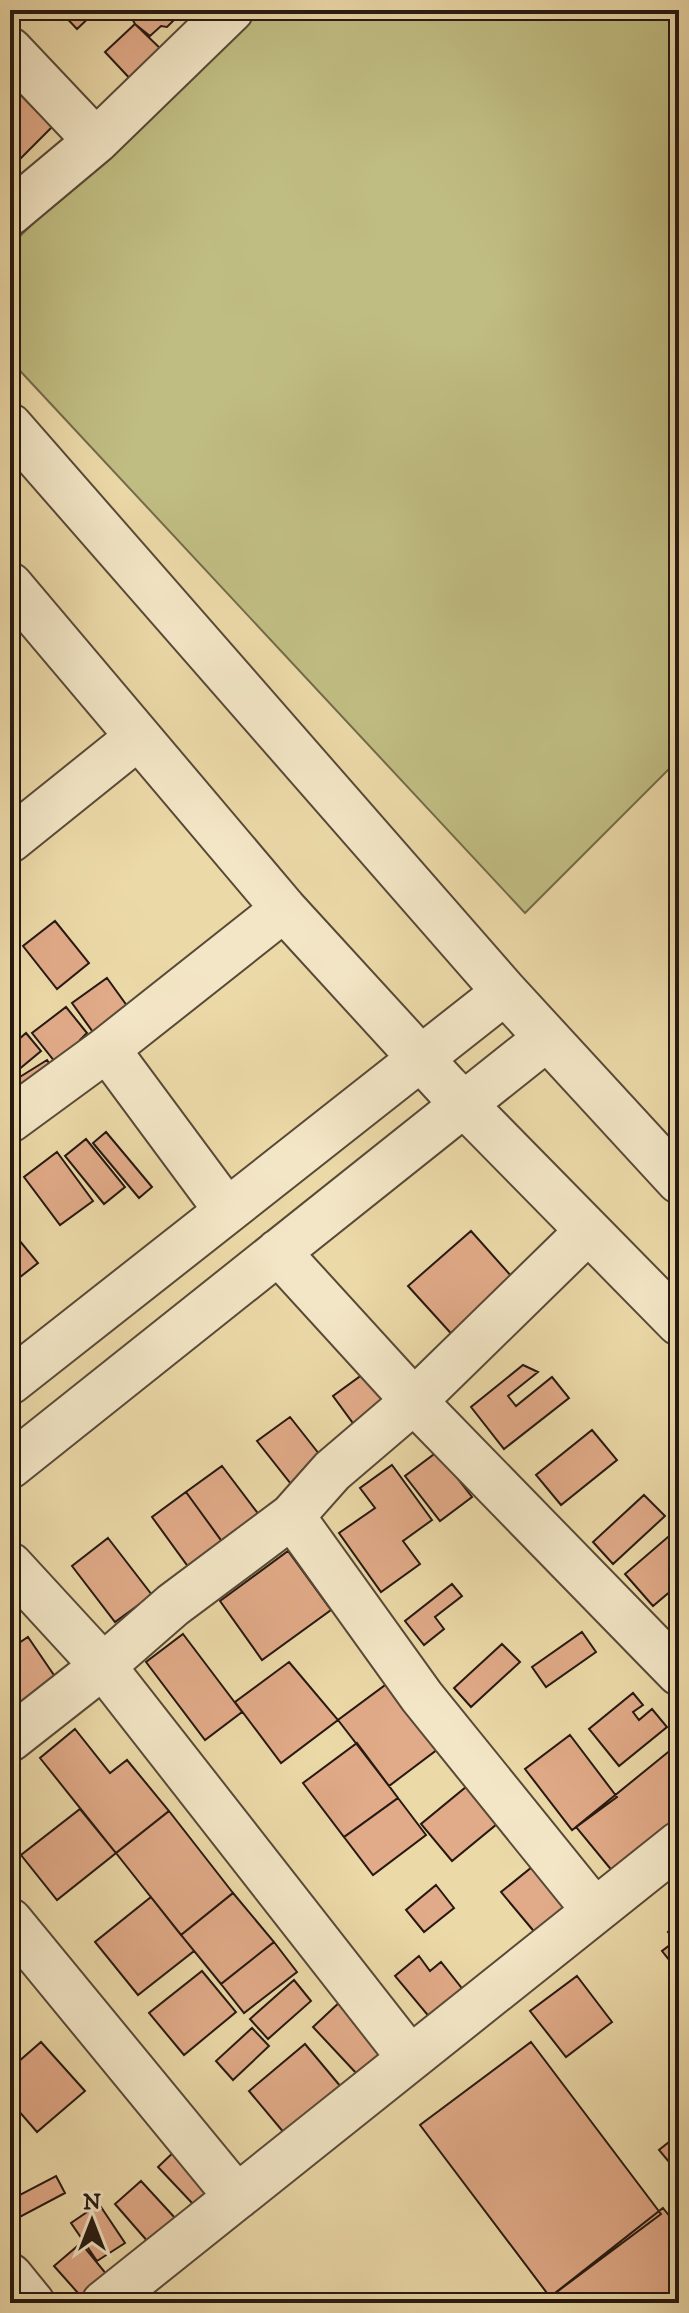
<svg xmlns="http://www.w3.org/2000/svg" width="689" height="2313" font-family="'IM FELL DW Pica',serif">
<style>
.green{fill:#c0bd82;stroke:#736b4a;stroke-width:2}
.building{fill:#e1aa88;stroke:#261911;stroke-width:2}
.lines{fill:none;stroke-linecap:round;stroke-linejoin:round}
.minor-casing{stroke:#584937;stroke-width:48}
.minor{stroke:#f3e6c6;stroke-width:44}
</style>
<rect width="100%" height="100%" fill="#ecd9a8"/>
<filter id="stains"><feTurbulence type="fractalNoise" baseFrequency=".0025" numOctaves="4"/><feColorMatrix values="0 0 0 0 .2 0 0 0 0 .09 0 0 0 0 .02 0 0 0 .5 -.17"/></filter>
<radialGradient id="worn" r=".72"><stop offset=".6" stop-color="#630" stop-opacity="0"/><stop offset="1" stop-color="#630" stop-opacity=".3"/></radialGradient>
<!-- green -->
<path class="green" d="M249,10H679V759L525,913L10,360V246Z"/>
<!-- building -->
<path class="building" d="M59,10H97L77,29Z
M132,10H176L180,14L167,27L161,26L150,36L135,24L129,13Z
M135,24L166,54L135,84L105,52Z
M15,89L52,127L10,169V94Z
M55,921L89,963L57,989L23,946Z
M107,978L138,1021L103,1046L72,1003Z
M66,1007L87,1033L80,1040L85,1052L75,1087L32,1033Z
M26,1033L41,1051L11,1076L10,1047Z
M47,1060L59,1078L27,1099L15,1080Z
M106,1132L152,1187L139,1198L93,1143Z
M86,1139L125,1187L104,1204L65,1156Z
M57,1152L93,1201L60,1225L24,1177Z
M10,1229L38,1263L10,1285Z
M471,1231L529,1296L467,1351L408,1286Z
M523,1365L538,1372L508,1396L516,1406L552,1377L569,1398L504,1449L471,1407Z
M366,1372L391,1406L358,1430L333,1396Z
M290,1417L327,1464L295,1489L257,1441Z
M592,1430L617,1460L561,1505L536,1475Z
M437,1452L472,1497L440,1521L405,1476Z
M392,1465L432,1520L403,1541L420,1564L381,1592L339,1533L375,1508L360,1488Z
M222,1466L263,1520L226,1547L186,1492Z
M186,1492L226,1547L192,1572L152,1517Z
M644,1495L665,1516L613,1564L593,1542Z
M676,1530L679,1533V1584L653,1606L625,1574Z
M108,1538L152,1595L115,1622L72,1566Z
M288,1551L331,1610L262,1660L220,1601Z
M452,1584L462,1596L435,1617L444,1629L424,1645L405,1621Z
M582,1632L596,1652L546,1687L532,1667Z
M183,1634L242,1712L205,1740L146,1662Z
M28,1637L60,1684L24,1708L10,1687V1649Z
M502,1644L520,1662L471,1707L454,1688Z
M289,1662L338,1720L281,1763L235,1702Z
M392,1680L442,1746L389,1786L338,1720Z
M633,1693L643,1705L633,1712L639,1720L652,1709L667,1727L619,1766L589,1729Z
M75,1729L110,1773L127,1760L169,1811L116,1853L40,1758Z
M570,1735L617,1797L572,1830L525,1769Z
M357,1743L398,1798L344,1837L303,1783Z
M678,1744L679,1838L623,1884L576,1827Z
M472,1782L503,1819L452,1861L421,1824Z
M398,1798L426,1835L373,1875L344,1837Z
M80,1809L116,1853L57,1900L21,1855Z
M169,1811L233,1893L181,1935L116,1853Z
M537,1863L578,1911L542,1941L501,1892Z
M436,1885L454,1908L424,1932L406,1910Z
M233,1893L274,1942L221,1984L181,1935Z
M151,1897L194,1951L138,1995L95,1942Z
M679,1924V1971H678L662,1951L675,1941L668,1932Z
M274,1942L297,1972L244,2013L221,1984Z
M419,1956L430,1971L441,1962L472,2001L436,2025L395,1976Z
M202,1971L236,2012L184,2055L149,2013Z
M577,1976L612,2022L566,2057L530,2011Z
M294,1980L311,2001L268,2039L250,2019Z
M342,2000L386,2048L357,2074L313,2027Z
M252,2028L269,2046L233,2080L216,2061Z
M41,2042L85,2091L37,2132L10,2101V2069Z
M531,2042L661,2214L550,2297L420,2125Z
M305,2044L341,2087L285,2134L249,2091Z
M679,2134V2174L659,2150Z
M179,2147L214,2185L193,2204L158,2167Z
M56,2176L65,2193L16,2219L10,2209V2200Z
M141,2181L176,2219L149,2243L115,2204Z
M99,2204L125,2243L97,2261L71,2223Z
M663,2208L679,2228V2303H555L550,2297Z
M81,2243L112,2281L86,2302L54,2266Z"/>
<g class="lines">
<!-- minor casing -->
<g class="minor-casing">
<path id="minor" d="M10,50L96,141
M10,213L96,141L231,10
M10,426L505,992L679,1181
M10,585L284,909L446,1086L679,1323
M10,840L137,738
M107,1049L227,1211
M10,1120L107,1049L284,909
M278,1252L414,1401L679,1673
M10,1382L505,992
M10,1466L547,1038
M292,1516L422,1697L595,1911
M10,1565L103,1666L409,2057
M10,1739L103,1666L173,1605L292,1516L332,1471L414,1401L588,1231
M10,1921L237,2197
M10,2276L32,2303
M104,2303L679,1844"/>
</g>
<!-- minor -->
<use href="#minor" class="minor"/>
</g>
<!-- margin -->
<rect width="689" height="2313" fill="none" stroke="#ecd9a8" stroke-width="40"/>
<rect x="12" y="12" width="665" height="2289" fill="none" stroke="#261911" stroke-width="4"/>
<rect x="20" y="20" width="649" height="2273" fill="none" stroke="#261911" stroke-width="2"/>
<!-- north arrow -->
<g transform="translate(92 2221)" stroke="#f3e6c6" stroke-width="6" paint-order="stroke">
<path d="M0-6L14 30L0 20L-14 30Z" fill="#261911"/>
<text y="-12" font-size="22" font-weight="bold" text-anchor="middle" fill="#261911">N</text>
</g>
<rect width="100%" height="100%" filter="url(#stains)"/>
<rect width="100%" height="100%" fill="url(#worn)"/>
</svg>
